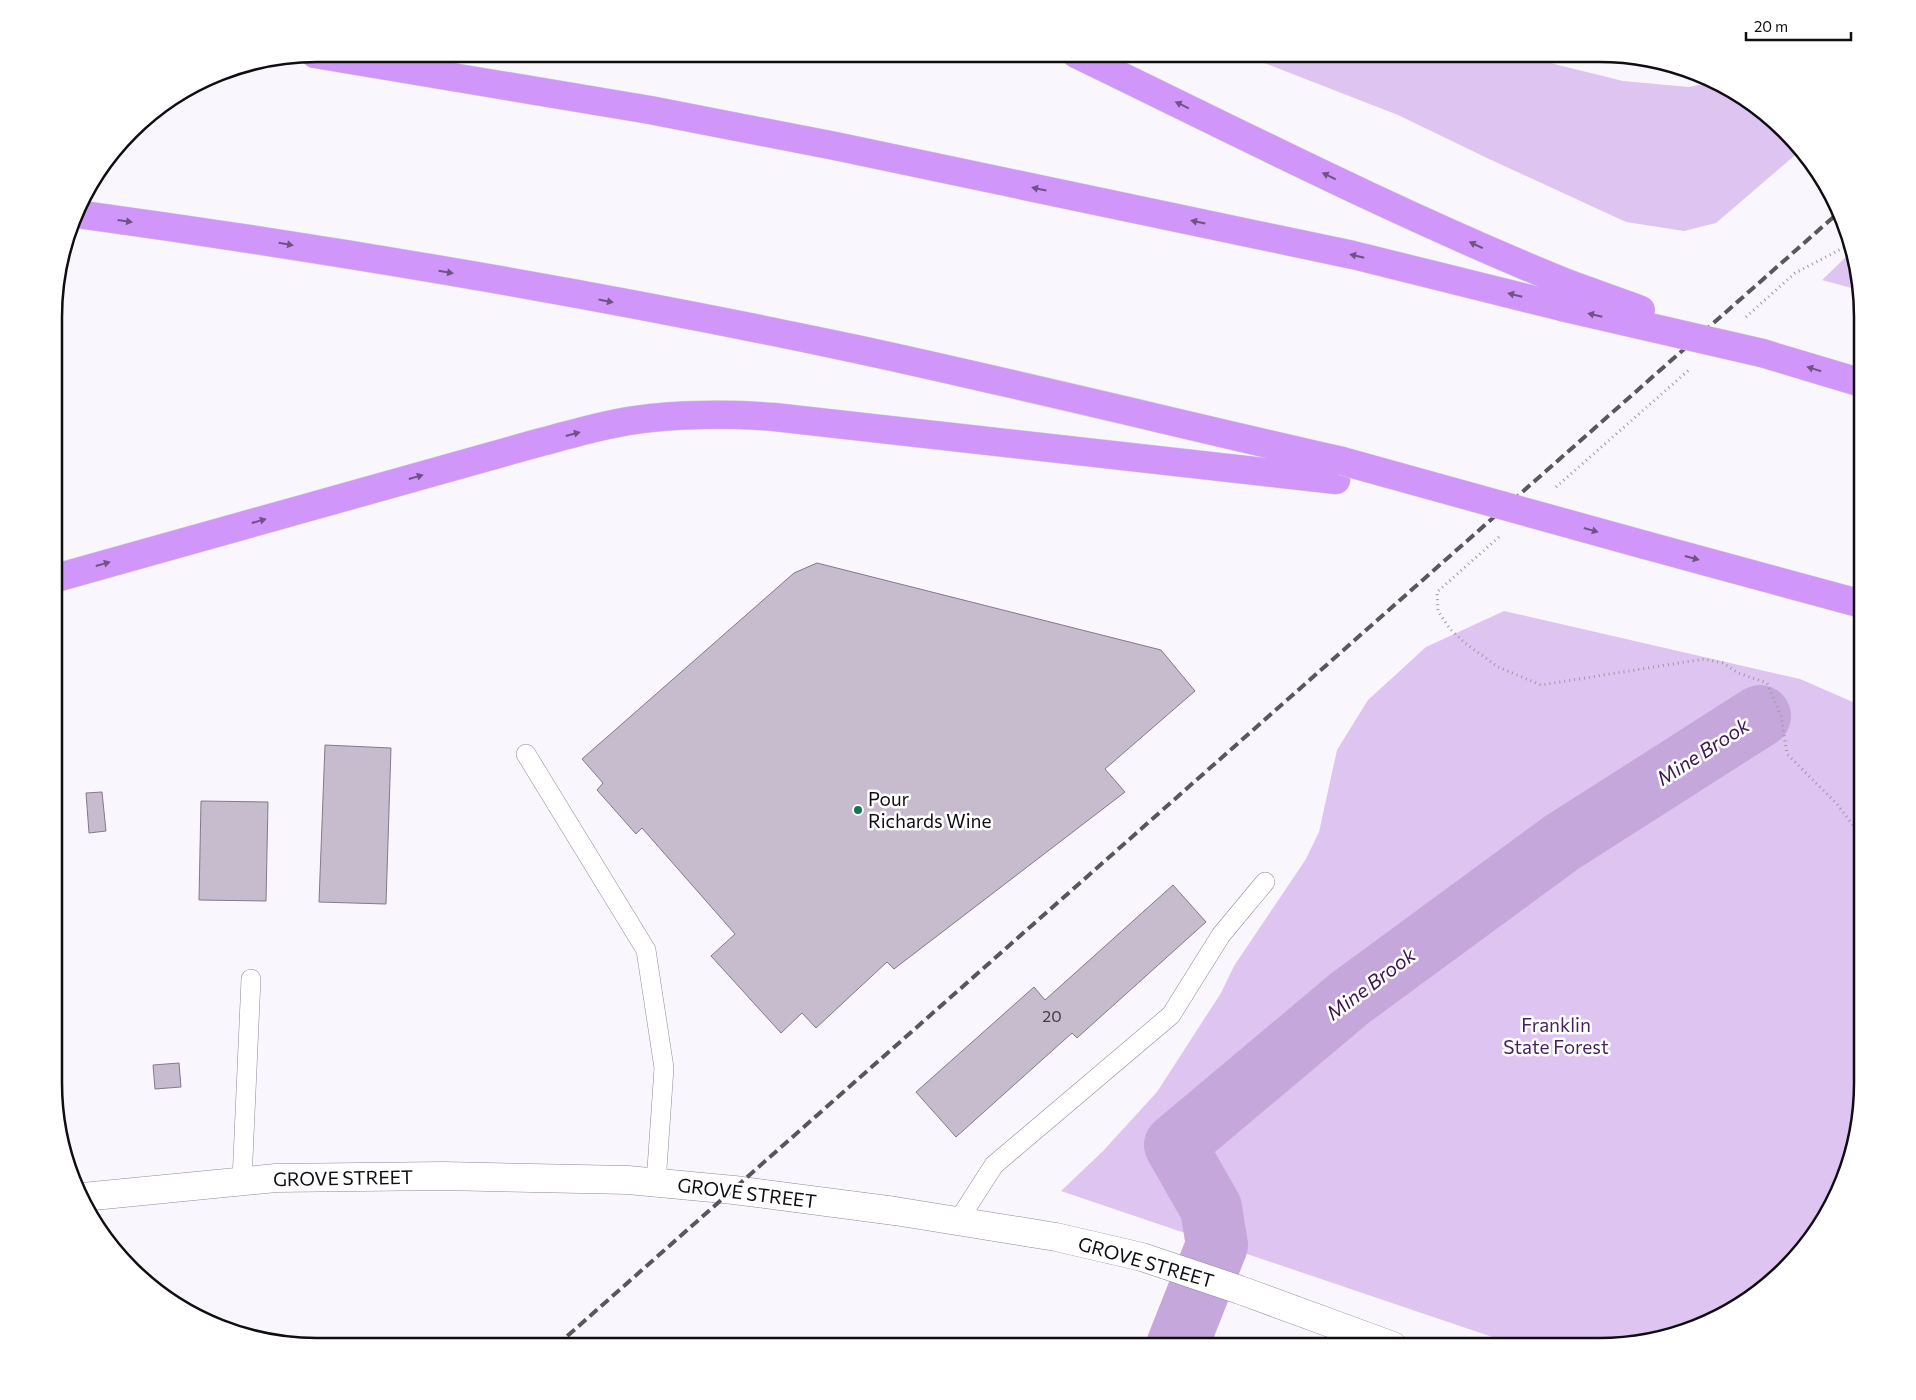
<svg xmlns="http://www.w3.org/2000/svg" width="1916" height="1400" font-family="Commissioner,sans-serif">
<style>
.green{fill:#ddc4f1}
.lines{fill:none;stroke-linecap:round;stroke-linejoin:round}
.river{stroke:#c5a7dc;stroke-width:62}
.building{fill:#c6bccd;stroke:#827a89}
.service-casing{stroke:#918898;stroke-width:20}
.secondary-casing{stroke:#918898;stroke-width:29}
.motorway-casing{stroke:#d4d3d5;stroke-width:29}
.path{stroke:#9d99a0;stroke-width:3;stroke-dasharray:1 4;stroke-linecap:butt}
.service{stroke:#fff;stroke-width:19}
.secondary{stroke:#fff;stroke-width:28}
.motorway{stroke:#d096f9;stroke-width:28}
.rail{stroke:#59565c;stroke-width:4;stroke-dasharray:10 5;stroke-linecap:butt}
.motorway-bridge-casing{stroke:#d4d3d5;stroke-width:29;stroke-linecap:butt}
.motorway-bridge{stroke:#d096f9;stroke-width:28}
.oneway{fill:#705286}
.poi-dot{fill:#137850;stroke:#fff;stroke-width:2}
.labels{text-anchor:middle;stroke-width:5;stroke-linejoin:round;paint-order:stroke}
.number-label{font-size:16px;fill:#3e3942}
.poi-label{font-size:19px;fill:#100d13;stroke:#fff;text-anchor:start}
.park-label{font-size:19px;fill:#461f5e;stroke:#fff}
.street-label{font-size:19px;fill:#100d13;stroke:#fff}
.water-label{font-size:20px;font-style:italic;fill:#3d1554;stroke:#fff}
.rim{fill:none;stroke:#100d13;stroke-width:2.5}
</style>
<rect width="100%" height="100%" fill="#faf6fd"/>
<!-- green -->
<path class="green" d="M1228,54H1514L1623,81L1689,87L1714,82L1759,108L1801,150L1716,223L1684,231L1626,222L1487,158L1398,115L1259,61Z
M1849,254L1859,290L1822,280Z
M1504,611L1800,679L1862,706V1099L1848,1168L1808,1243L1772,1281L1715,1319L1666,1337L1599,1346H1519L1061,1191L1103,1151L1157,1092L1221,993L1234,966L1306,859L1319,832L1337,750L1368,700L1426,647Z"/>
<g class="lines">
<!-- river -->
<path class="river" d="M1177,1346L1217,1245L1211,1208L1175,1145L1350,998L1561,843L1760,716"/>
</g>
<!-- building -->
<path class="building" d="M817,563L1161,650L1195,691L1105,769L1125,792L894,969L887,962L816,1028L802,1013L781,1033L711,956L735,934L642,828L636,834L597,790L603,783L582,759L794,573Z
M325,745L391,748L386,904L319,902Z
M102,792L106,831L89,833L86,793Z
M201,801L268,802L266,901L199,900Z
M1173,885L1206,922L1077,1038L1072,1033L956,1137L916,1092L1034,987L1045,1000Z
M179,1063L181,1087L155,1089L153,1065Z"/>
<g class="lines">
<!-- service casing -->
<g class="service-casing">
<path id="service" d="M526,754L646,950L664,1068L656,1183
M242,1181L251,979
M958,1221L994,1165L1171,1015L1221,935L1265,882
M1341,1346L1350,1329"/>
</g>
<!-- secondary casing -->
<g class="secondary-casing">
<path id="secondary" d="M83,1197L276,1178L443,1176L628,1180L734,1190L895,1211L1056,1237L1142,1257L1240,1290L1393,1346"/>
</g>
<!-- motorway casing -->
<g class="motorway-casing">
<path id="motorway" d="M315,54L650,110L835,146L1353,255L1562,307
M1076,54C1239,133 1401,216 1569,284
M77,214C338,250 598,294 856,349C1018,384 1180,424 1342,461
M1762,353L1862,383
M1645,545L1862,604
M56,578L534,444C572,434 611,422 651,418C692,414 733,414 774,417L1336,480"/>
</g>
<!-- path -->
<path class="path" d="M1746,317L1795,273L1847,246
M1556,487L1690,369
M1499,537L1437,592L1438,611L1450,629L1465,643L1498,667L1541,685L1704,659L1723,663L1738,673L1767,683L1781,716L1787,754L1837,804L1862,837"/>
<!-- service -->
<use href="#service" class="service"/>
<!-- secondary -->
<use href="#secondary" class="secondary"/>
<!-- motorway -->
<use href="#motorway" class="motorway"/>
<!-- rail -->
<path class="rail" d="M556,1346L1838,213"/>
<!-- motorway-bridge casing -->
<g class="motorway-bridge-casing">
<path id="motorway-bridge" d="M1569,284L1641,310
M1562,307L1762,353
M1342,461L1645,545"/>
</g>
<!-- motorway-bridge -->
<use href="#motorway-bridge" class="motorway-bridge"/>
</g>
<!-- one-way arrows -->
<defs><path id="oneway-solid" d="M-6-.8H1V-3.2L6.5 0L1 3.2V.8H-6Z" transform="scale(1.25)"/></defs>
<g class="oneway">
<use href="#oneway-solid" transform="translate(1182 105) rotate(-154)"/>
<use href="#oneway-solid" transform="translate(1329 176) rotate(-154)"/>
<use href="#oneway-solid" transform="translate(1039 189) rotate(-168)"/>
<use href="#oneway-solid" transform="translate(125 221) rotate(8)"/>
<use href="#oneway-solid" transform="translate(1198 222) rotate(-168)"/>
<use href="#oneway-solid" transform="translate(286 244) rotate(10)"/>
<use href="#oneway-solid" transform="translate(1476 245) rotate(-155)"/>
<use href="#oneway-solid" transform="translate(1357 256) rotate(-167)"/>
<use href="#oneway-solid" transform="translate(446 272) rotate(10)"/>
<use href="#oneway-solid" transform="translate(1515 295) rotate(-166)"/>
<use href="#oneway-solid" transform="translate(606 301) rotate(11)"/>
<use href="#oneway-solid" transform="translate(1595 315) rotate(-167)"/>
<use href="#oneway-solid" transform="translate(1814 369) rotate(-163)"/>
<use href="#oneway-solid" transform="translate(573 434) rotate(-15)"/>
<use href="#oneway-solid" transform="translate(416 477) rotate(-16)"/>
<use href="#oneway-solid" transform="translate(259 521) rotate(-16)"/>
<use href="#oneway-solid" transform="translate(1591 530) rotate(16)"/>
<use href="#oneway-solid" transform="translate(1692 558) rotate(15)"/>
<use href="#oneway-solid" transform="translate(103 564) rotate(-16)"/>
</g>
<!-- markers -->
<circle class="poi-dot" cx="858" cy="810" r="5"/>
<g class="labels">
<!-- number labels -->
<g class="number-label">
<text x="1052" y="1022">20</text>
</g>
<!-- poi labels -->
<g class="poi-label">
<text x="868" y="806">Pour<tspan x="868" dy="22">Richards Wine</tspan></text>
</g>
<!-- park labels -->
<g class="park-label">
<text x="1556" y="1032">Franklin<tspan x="1556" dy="22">State Forest</tspan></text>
</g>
<!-- street labels -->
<g class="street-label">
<text transform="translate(343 1178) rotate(-1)" y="7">GROVE STREET</text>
<text transform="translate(747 1193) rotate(7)" y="7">GROVE STREET</text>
<text transform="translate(1146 1262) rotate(16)" y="7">GROVE STREET</text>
</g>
<!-- water labels -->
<g class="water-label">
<text transform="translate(1703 752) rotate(-33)" y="7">Mine Brook</text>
<text transform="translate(1371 984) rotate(-37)" y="7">Mine Brook</text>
</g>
</g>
<!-- crop -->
<path d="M0 0H1916V1400H0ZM317 62H1599A255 255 0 0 1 1854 317V1083A255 255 0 0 1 1599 1338H317A255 255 0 0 1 62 1083V317A255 255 0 0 1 317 62Z" fill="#fff" fill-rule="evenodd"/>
<path class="rim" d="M317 62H1599A255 255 0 0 1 1854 317V1083A255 255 0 0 1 1599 1338H317A255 255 0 0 1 62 1083V317A255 255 0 0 1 317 62Z"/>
<!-- scale -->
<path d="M1746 32v8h105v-8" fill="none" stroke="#100d13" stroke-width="2.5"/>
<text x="1754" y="32" font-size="15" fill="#100d13" stroke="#ffffff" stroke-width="4" paint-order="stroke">20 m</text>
</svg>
